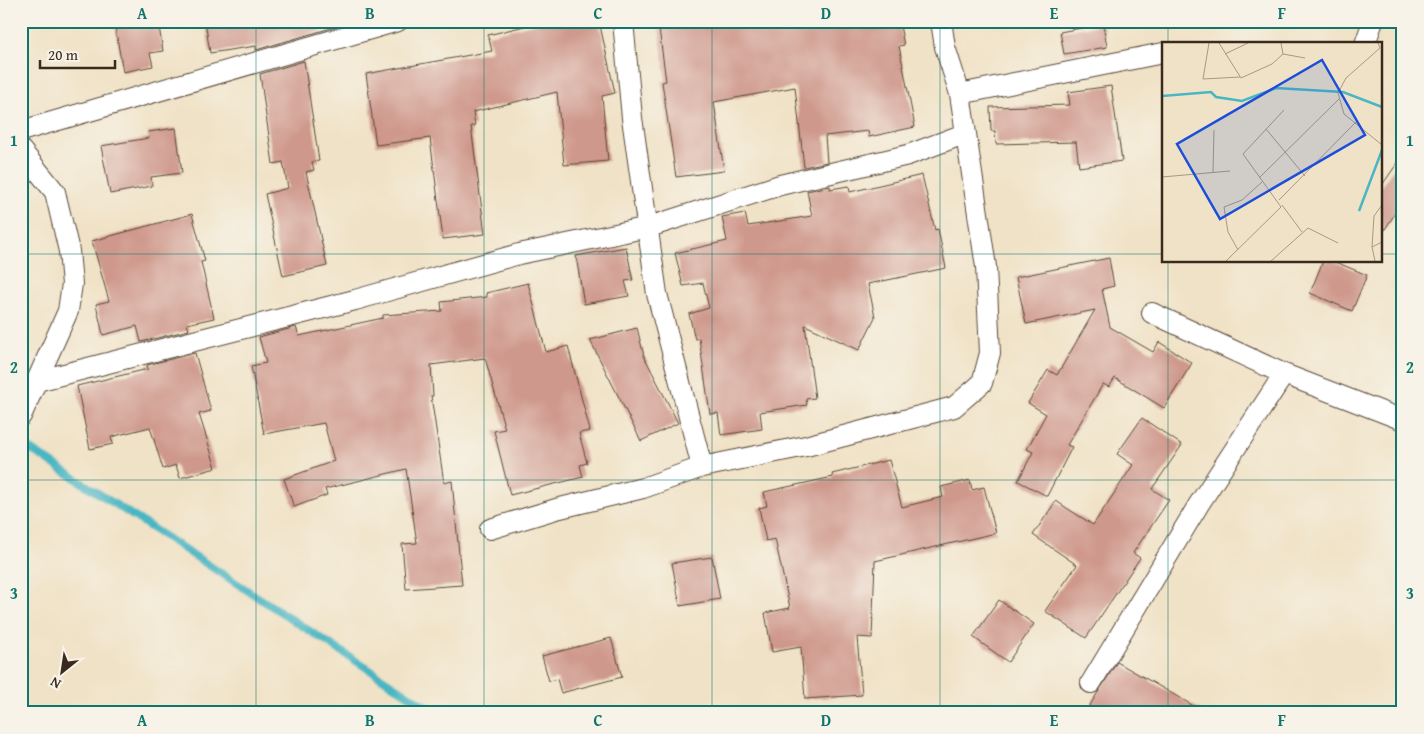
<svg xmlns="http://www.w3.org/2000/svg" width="1424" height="734" font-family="'Gentium Book Plus',serif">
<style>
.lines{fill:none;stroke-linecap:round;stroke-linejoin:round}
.stream{stroke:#49b6c3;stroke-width:8}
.building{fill:#cf988c}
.street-casing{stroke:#564637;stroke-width:22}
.street{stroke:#fff;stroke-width:20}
.grid{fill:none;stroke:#0f766e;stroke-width:1;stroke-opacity:0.55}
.inset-river{fill:none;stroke:#49b6c3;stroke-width:2.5}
.inset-road{fill:none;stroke:#a89883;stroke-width:1}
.view{fill:#1d4ed8;fill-opacity:0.15;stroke:#1d4ed8;stroke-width:2.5}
.inset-edge{fill:none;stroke:#3b2a1e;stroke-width:2.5}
.neatline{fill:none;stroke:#0f766e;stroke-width:2}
.grid-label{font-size:16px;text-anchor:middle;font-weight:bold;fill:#0f766e}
</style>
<rect width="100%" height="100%" fill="#f7f3e8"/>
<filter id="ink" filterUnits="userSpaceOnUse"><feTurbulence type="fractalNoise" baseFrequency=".02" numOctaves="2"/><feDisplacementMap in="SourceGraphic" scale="10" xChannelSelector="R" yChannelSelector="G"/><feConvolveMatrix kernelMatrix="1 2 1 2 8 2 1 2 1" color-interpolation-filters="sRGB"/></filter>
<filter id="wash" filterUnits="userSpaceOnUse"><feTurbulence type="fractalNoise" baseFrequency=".0096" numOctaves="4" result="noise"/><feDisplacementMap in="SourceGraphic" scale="20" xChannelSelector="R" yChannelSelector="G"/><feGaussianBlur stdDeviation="1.12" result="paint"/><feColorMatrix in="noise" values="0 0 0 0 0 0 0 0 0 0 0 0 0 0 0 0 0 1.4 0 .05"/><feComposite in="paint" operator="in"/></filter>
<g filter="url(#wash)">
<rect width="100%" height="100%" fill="#f0e2c6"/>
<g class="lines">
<!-- stream -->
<path class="stream" d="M21,443L436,713"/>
</g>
<g id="blocks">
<!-- building -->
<path class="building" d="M114,21H158L163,51L150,53L153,66L123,72Z
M205,21H355L256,50V46L210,53Z
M545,21H599L615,93L602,96L608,161L564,165L557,92L473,112L475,126H471L485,234L443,239L430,138L376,145L366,74L492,51L488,35Z
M658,21H899L904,45L899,46L915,127L869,137L868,131L825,136L827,162L804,167L795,87L714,102L724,171L676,177L662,82L666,81Z
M1103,24L1107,47L1064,54L1060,32Z
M304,61L319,161L312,162L314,170L306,172L327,266L283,276L265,194L288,188L283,162L273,164L260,74Z
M1111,86L1122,161L1079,167L1076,142L996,144L995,131H991L990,107L1070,105L1068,92Z
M176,128L182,173L151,177L152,186L110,194L101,146L149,138L148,132Z
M1403,155V201L1380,237V188Z
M922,175L935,230L938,229L946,268L868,284L875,317L859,350L805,325L815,398L806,399L807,405L760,412L762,429L721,435L718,413L710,414L699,338L695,339L690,318L689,314L709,308L703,283L683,286L675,253L727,241L722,217L745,213L748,226L812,216L807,191L830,186V189L849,186L850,192Z
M192,214L205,261L201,262L214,318L187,324L189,330L141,342L137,326L103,335L96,304L109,301L92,241Z
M626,247L633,280L625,281L629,296L584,304L576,256Z
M1109,258L1114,286L1102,289L1110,327L1153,352L1159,342L1192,363L1164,408L1115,378L1109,387L1103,384L1067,445L1072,447L1047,496L1018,481L1033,452L1027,449L1046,414L1028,403L1048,370L1057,375L1095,310L1026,324L1016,277Z
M1323,261H1333L1367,275L1352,311L1310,293Z
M528,283L546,352L568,346L590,431L579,433L587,463L580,465L583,477L510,495L494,431L505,429L485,358L431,365L433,396H431L444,483L452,481L462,585L406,589L402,544L417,543L406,469L325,489L327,495L294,507L284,479L334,461L324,423L264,434L251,366L266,363L259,337L296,327L299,336L383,318V315L442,311L441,302L487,297L486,293Z
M637,328L644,356L678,423L641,441L590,340Z
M195,353L211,411L199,414L216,468L180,478L176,465L163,469L150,427L111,437L113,444L90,449L77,386L148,369L147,365Z
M1142,418L1182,445L1152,489L1169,500L1133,553L1140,558L1086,638L1045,611L1077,565L1033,535L1056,501L1093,525L1133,465L1117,454Z
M889,460L902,507L943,497L941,487L970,480L972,490L984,487L996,533L875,561L872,638L857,637L862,695L805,699L801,647L772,652L765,613L790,608L775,539L766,541L759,508L767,506L764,492L833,477L832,474Z
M712,557L720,599L680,606L672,563Z
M999,600L1034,624L1008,662L973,637Z
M611,638L622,677L561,693L557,679L549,681L542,656Z
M1117,662L1206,713H1085Z"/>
</g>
</g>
<g filter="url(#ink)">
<use href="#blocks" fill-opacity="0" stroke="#564637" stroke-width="1"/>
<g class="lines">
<!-- street casing -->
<g class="street-casing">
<path id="street" d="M623,21L632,118L657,294L702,467
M1365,44L1373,21
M960,94L1163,53
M21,131L398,21
M21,150L55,192L69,251L72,284L68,311L21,416
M1152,313L1284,374L1403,420
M37,381L355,300L519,254L649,227L780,185L908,155L964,134
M490,529L556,509L643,488L702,467L806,446L954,407L982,383L990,353L986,267L960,94L945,47L941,21
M1091,683L1199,504L1284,374"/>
</g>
<!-- street -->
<use href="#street" class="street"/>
</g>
</g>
<!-- grid -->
<path class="grid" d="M256,21V713M484,21V713M712,21V713M940,21V713M1168,21V44M21,254H1163M1380,254H1403M1168,261V713M21,480H1403"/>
<!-- overview -->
<g transform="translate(1162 42)">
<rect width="220" height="220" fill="#f0e2c6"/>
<path class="inset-river" d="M0,54L49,50L54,55L80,59L114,46L181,50L220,65M197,169L220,108"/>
<path class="inset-road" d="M47,1L41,37L78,35M57,1L79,36L110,22L121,12M119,1L121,12L143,16M216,1L218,6L184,36L176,51L182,72L220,103M63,12L86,1M104,87L143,134M51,130L52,88M0,135L68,129M97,136L177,57M117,158L194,80M120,163L140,190M210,205L212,174L220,163M76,208L66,190L62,165L80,158L100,140M64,219L119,165L81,112L122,68M109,219L146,186L176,201M213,219L210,205L220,200"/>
<path class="view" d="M160,18L203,93L58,177L15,102Z"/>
<rect width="220" height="220" class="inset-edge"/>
</g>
<!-- margin -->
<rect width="1424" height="734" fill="none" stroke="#f7f3e8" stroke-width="55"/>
<!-- north arrow -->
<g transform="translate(62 672) rotate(210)" stroke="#f7f3e8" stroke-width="4" paint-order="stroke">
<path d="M0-4L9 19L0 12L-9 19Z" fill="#3b2a1e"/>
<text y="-8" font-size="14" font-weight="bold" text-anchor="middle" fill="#3b2a1e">N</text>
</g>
<!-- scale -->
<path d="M40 60v8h75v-8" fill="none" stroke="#3b2a1e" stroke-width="2.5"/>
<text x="48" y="60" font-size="15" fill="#3b2a1e" stroke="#f7f3e8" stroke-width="4" paint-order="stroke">20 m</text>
<rect x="28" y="28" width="1368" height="678" class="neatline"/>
<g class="grid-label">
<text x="142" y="19">A</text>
<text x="370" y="19">B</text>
<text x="598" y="19">C</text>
<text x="826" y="19">D</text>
<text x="1054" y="19">E</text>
<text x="1282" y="19">F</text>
<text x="14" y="146">1</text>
<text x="1410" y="146">1</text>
<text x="14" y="373">2</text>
<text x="1410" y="373">2</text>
<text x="14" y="599">3</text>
<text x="1410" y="599">3</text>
<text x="142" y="726">A</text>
<text x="370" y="726">B</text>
<text x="598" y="726">C</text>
<text x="826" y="726">D</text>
<text x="1054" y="726">E</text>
<text x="1282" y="726">F</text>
</g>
</svg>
